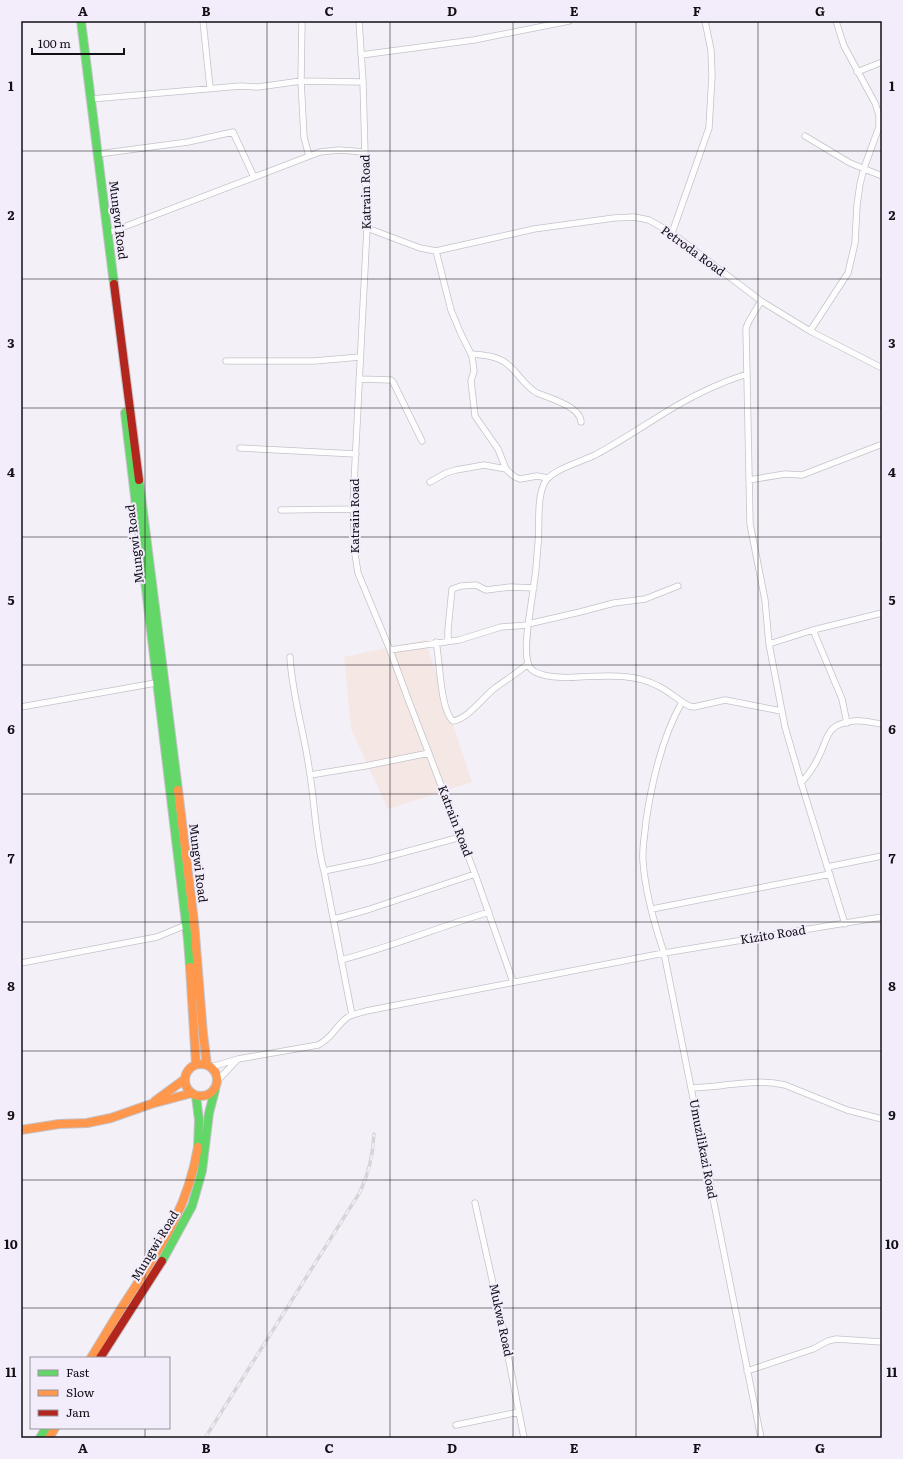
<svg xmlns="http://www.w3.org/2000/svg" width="903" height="1459" font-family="Literata,serif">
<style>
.commercial{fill:#f5e7e4}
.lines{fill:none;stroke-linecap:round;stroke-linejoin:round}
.street-casing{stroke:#c5c2c9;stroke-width:7}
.fast-casing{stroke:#c5c2c9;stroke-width:10}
.slow-casing{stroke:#c5c2c9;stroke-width:10}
.jam-casing{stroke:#c5c2c9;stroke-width:10}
.street{stroke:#fdfdfe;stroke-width:5.5}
.fast{stroke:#63d668;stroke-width:8}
.slow{stroke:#ff974d;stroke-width:8}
.jam{stroke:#b3261e;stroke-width:8}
.rail-casing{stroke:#d5d4d7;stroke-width:3.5}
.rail{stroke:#f3ecfb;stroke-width:2;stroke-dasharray:6;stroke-linecap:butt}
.grid{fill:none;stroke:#120f15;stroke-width:1;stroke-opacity:0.55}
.labels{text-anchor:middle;stroke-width:4;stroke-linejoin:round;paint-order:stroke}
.street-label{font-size:12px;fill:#120f15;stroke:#f3ecfb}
.neatline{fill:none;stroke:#120f15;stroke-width:1.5}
.grid-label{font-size:13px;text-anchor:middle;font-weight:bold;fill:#120f15}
</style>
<rect width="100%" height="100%" fill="#f3f0f8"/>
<!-- commercial -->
<path class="commercial" d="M425,640L472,782L388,809L351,729L344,657Z"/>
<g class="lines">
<!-- street casing -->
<g class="street-casing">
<path id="street" d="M203,21L210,88
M302,21L301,81L304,137L309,156
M359,21L363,82L367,228L353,504L355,554L358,573L390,650L408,699L475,874L513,982
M361,55L474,40L569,21
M857,72L882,62
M91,99L241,86L258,87L301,81L363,82
M805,136L850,163L882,176
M98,154L188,142L233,132L254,177
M367,228L420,248L436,251L534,229L614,218L634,217L649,220L672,233L761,301L810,331L882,368
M108,233L320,152L339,150L365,152
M672,233L709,128L712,75L711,50L705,21
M436,251L451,310L461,334L472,356L474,371L471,381L475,416L498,449L506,469L510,473L515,477L520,479L537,476L548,478
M761,301L749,321L746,328L750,524L765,600L769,644L785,727L804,792L845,924
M810,331L848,273L855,243L857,205L860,184L864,168L879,127V115L875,103L844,46L836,21
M471,354C484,355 496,356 506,363C518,372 524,386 537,393C550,398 581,407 581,422
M226,361H314L360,357
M747,374C722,382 698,393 676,406C649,422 623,440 595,455C583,461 551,470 545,482C536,498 540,526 538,544C537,562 535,580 532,598C530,613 521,658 531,669C540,678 567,678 578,677C606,676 633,673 658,686C669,691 678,700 689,706L694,707L725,700L781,711
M359,379L391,380L393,382L422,441
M240,448L356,454
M749,480L785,474L802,475L880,445
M430,482L446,473L456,470L484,465L506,469
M281,510L353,509
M528,624L580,612L614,603L645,599L678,586
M813,630L842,699L847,723
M448,641V629L452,589L461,586L476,585L486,590L510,587L534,588
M436,642C440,660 440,710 453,721C468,719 483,697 495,688C506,680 517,673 528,664
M769,644L813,630L882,613
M390,650L459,640L501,627L528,625
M290,657C292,695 304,731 309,768C315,803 315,837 324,871L372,861L461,837
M682,702C662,737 652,781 646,821C645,834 642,848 643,861C645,892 654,923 664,953L761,1438
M21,707L161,682
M310,775L365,766L429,753
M801,783C807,776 813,769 817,760C829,739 824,724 854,721C863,720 873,723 882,724
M827,867L882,856
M324,871L352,1015
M652,909L830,874
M334,919L367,910L475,874
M341,960C391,947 439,927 489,912
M21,963L157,937L186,925
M211,1067L238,1059L318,1045C334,1037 335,1026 348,1017C353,1014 360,1013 366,1011L664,953L882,917
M218,1080L237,1060
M691,1088C702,1087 714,1087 725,1085C747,1083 763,1080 785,1085L847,1110L882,1119
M475,1203L500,1315L524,1438
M747,1371L813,1349L828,1341L836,1339L882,1342
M456,1425L519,1412"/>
</g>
<!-- fast casing -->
<g class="fast-casing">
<path id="fast" d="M81,21L114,284
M125,413L188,940L190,967
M139,480L178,790
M196,1096L199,1120L198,1147
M162,1261L192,1206L202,1171L209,1113L215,1090
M40,1438L46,1428"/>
</g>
<!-- slow casing -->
<g class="slow-casing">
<path id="slow" d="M178,790L194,922L203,1034L207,1065
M190,967L196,1064
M185 1080a16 16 0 1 1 32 0a16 16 0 1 1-32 0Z
M155,1101L185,1079
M21,1130L59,1124L87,1123L111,1118L151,1104L192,1093
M91,1358C104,1337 116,1316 130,1295C162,1245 188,1207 198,1147
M49,1438L55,1428"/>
</g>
<!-- jam casing -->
<g class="jam-casing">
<path id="jam" d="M114,284L139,480
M100,1358L162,1261"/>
</g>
<!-- street -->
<use href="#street" class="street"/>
<!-- fast -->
<use href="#fast" class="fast"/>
<!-- slow -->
<use href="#slow" class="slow"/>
<!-- jam -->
<use href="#jam" class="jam"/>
<!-- rail casing -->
<g class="rail-casing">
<path id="rail" d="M205,1438L360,1192C369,1173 373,1155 374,1134"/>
</g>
<!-- rail -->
<use href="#rail" class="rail"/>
</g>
<!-- grid -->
<path class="grid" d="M145,21V1358M267,21V1438M390,21V1438M513,21V1438M636,21V1438M758,21V1438M21,151H882M21,279H882M21,408H882M21,537H882M21,665H882M21,794H882M21,922H882M21,1051H882M21,1180H882M21,1308H882M145,1428V1438"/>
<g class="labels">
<!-- street labels -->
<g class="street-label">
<text transform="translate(366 192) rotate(-91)" y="4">Katrain Road</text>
<text transform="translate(118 220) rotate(83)" y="4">Mungwi Road</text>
<text transform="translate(693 251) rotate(36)" y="4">Petroda Road</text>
<text transform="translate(355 516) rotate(-90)" y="4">Katrain Road</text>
<text transform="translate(135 544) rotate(-97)" y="4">Mungwi Road</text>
<text transform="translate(455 821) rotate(69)" y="4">Katrain Road</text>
<text transform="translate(198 863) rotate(83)" y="4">Mungwi Road</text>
<text transform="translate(773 935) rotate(-9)" y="4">Kizito Road</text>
<text transform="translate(703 1149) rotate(79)" y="4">Umuzilikazi Road</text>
<text transform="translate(155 1246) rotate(-59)" y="4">Mungwi Road</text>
<text transform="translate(501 1320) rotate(78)" y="4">Mukwa Road</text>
</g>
</g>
<!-- border -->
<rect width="903" height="1459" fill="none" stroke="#f3ecfb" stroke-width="44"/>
<!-- legend -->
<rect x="30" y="1357" width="140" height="72" fill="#f3ecfb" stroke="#99949f"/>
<rect x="38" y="1370" width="20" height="6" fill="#63d668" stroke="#99949f"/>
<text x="66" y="1377" font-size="12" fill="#120f15">Fast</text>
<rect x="38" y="1390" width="20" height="6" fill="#ff974d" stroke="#99949f"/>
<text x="66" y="1397" font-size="12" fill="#120f15">Slow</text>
<rect x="38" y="1410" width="20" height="6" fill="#b3261e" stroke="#99949f"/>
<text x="66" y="1417" font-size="12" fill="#120f15">Jam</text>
<!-- scale -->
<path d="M32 48v6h92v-6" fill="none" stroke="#120f15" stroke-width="2"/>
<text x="38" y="48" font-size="12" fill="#120f15" stroke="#f3ecfb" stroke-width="3" paint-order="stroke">100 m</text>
<rect x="22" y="22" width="859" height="1415" class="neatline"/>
<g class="grid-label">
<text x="83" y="16">A</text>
<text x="206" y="16">B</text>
<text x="329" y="16">C</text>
<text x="452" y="16">D</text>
<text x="574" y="16">E</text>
<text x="697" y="16">F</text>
<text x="820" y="16">G</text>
<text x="11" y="91">1</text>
<text x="892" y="91">1</text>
<text x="11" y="220">2</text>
<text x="892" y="220">2</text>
<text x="11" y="348">3</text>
<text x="892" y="348">3</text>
<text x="11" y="477">4</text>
<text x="892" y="477">4</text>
<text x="11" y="605">5</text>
<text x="892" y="605">5</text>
<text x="11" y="734">6</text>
<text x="892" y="734">6</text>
<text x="11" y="863">7</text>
<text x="892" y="863">7</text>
<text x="11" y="991">8</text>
<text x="892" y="991">8</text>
<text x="11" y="1120">9</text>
<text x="892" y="1120">9</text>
<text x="11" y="1249">10</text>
<text x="892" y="1249">10</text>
<text x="11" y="1377">11</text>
<text x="892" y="1377">11</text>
<text x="83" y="1453">A</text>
<text x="206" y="1453">B</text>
<text x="329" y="1453">C</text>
<text x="452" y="1453">D</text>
<text x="574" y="1453">E</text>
<text x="697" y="1453">F</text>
<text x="820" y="1453">G</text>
</g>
</svg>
